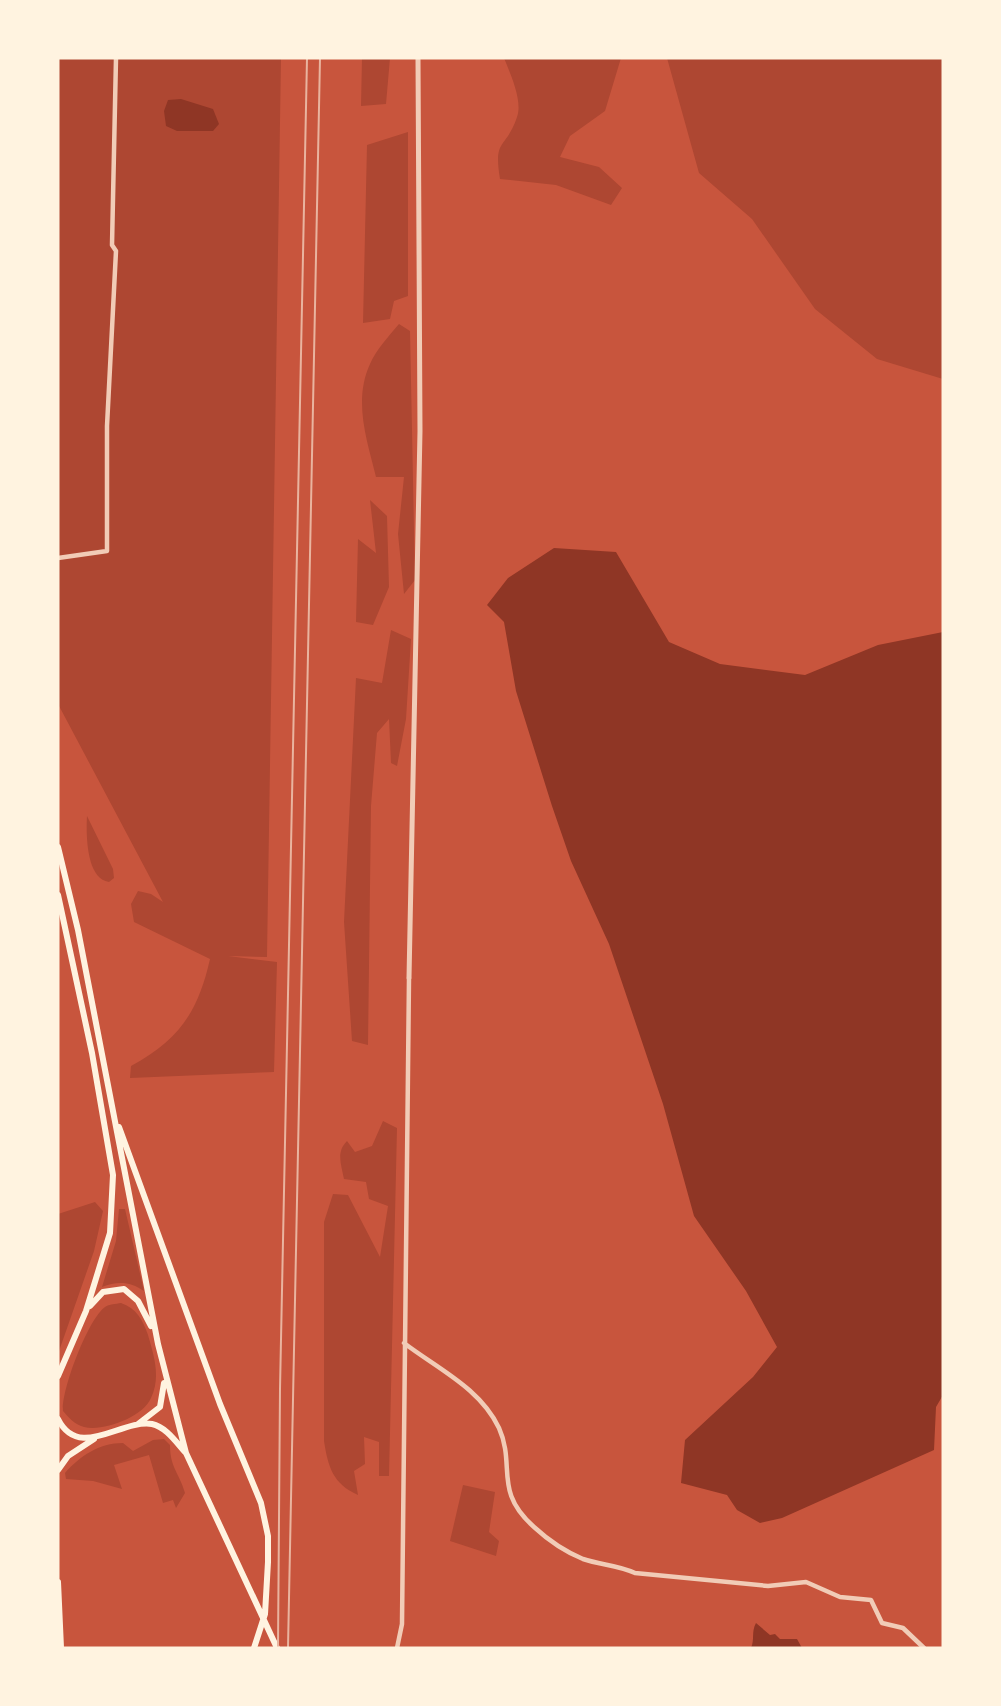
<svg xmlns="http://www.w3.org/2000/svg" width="1001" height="1706" font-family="'Fira Sans Condensed',sans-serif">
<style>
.green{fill:#ae4732}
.water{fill:#8f3625}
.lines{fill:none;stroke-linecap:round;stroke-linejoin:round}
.minor{stroke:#f1ccb7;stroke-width:4.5}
.tertiary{stroke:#f1ccb7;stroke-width:5}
.primary{stroke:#fff3e0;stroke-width:6}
.rail{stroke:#e9b49f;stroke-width:2}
</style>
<rect width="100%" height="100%" fill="#c8553d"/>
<!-- green -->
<path class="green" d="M58,58H281L267,957L228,956L277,962L274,1072L130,1078L131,1066C179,1040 198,1012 210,959L134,922L131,904L138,891L151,894L163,902L58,704Z
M362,58H390L386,104L361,106Z
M504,58H621L605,111L570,136L560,157L599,167L622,188L611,205L556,185L500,179C493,137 506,150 517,117C523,101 510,73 504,58Z
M667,58H943V379L877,359L815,309L752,219L699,173Z
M408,132V296L394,301L390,319L363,323L367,145Z
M399,324L410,331L415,580L404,594L398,534L404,477H376C367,440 353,401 370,364C376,350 389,336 399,324Z
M370,500L387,516L389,587L373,625L356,622L358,539L376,553Z
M391,630L411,639L406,719L397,766L391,763L389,719L377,733L371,806L368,1045L352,1041L344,922L356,678L382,683Z
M87,816L113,869L114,878L109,882C86,879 86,834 87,816Z
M383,1121L397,1128L389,1476H379V1442L364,1437L365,1464L354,1471L358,1495C333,1484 328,1467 324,1441V1222L333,1194L348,1195L380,1257L388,1206L369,1199L366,1182L344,1179C341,1164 336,1152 347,1141L355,1152L372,1146Z
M95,1202L103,1211L94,1251L58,1354V1214Z
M119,1209H125L144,1291C130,1281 117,1281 102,1287L116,1241Z
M121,1303C136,1308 143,1320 148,1335C154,1356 161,1377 151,1398C143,1417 103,1432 84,1427C74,1424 69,1418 63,1411C61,1391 88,1319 105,1307C109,1304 116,1304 121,1303Z
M164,1439L170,1445C170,1468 179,1472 185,1493L176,1508L173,1500L163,1503L149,1455L114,1465L122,1489L93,1481L66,1479L65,1473C80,1456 99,1443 123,1443L133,1451L153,1440Z
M463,1485L495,1492L489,1532L499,1541L496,1556L450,1541Z"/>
<!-- water -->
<path class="water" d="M181,99L213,109L219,124L213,131H177L166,126L164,111L168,100Z
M554,548L616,552L669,642L720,664L805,675L878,645L943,632V1395L936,1407L934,1450L782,1518L760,1523L737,1510L727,1495L681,1483L685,1440L753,1377L777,1347L746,1291L694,1216L663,1104L609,944L571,861L552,806L516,691L504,622L487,605L508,578Z
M756,1623L770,1635L775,1634L780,1639H797L802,1648H751C755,1639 751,1632 756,1623Z"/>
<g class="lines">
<!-- minor -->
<path class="minor" d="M58,558L107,551V426L116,251L112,245L116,58
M404,1343C438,1369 480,1388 499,1428C516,1466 493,1491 534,1527C547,1539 566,1552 583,1559C601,1565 618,1565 635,1573L768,1586L806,1582L840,1597L871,1600L882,1623L903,1628L924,1648
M397,1648L402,1624L409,978"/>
<!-- tertiary -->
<path class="tertiary" d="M409,978L420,431L418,58"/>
<!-- primary -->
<path class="primary" d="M58,847L78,930L158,1344L186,1453L277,1648
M58,895L92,1053L113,1175L110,1233L86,1311L58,1376
M119,1127L220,1404L261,1503L268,1536V1562L265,1614L254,1648
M90,1306L103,1292L124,1289L138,1301L151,1326
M58,1419C79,1461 121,1419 152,1424C166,1427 176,1442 185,1452
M138,1424L160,1407L164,1383
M58,1470L68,1456L94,1439
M58,1582L61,1648"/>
<!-- rail -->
<path class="rail" d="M278,1648L280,1389L307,58
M288,1648L320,58"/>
</g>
<!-- border -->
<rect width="1001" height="1706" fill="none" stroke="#fff3e0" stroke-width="119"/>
</svg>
